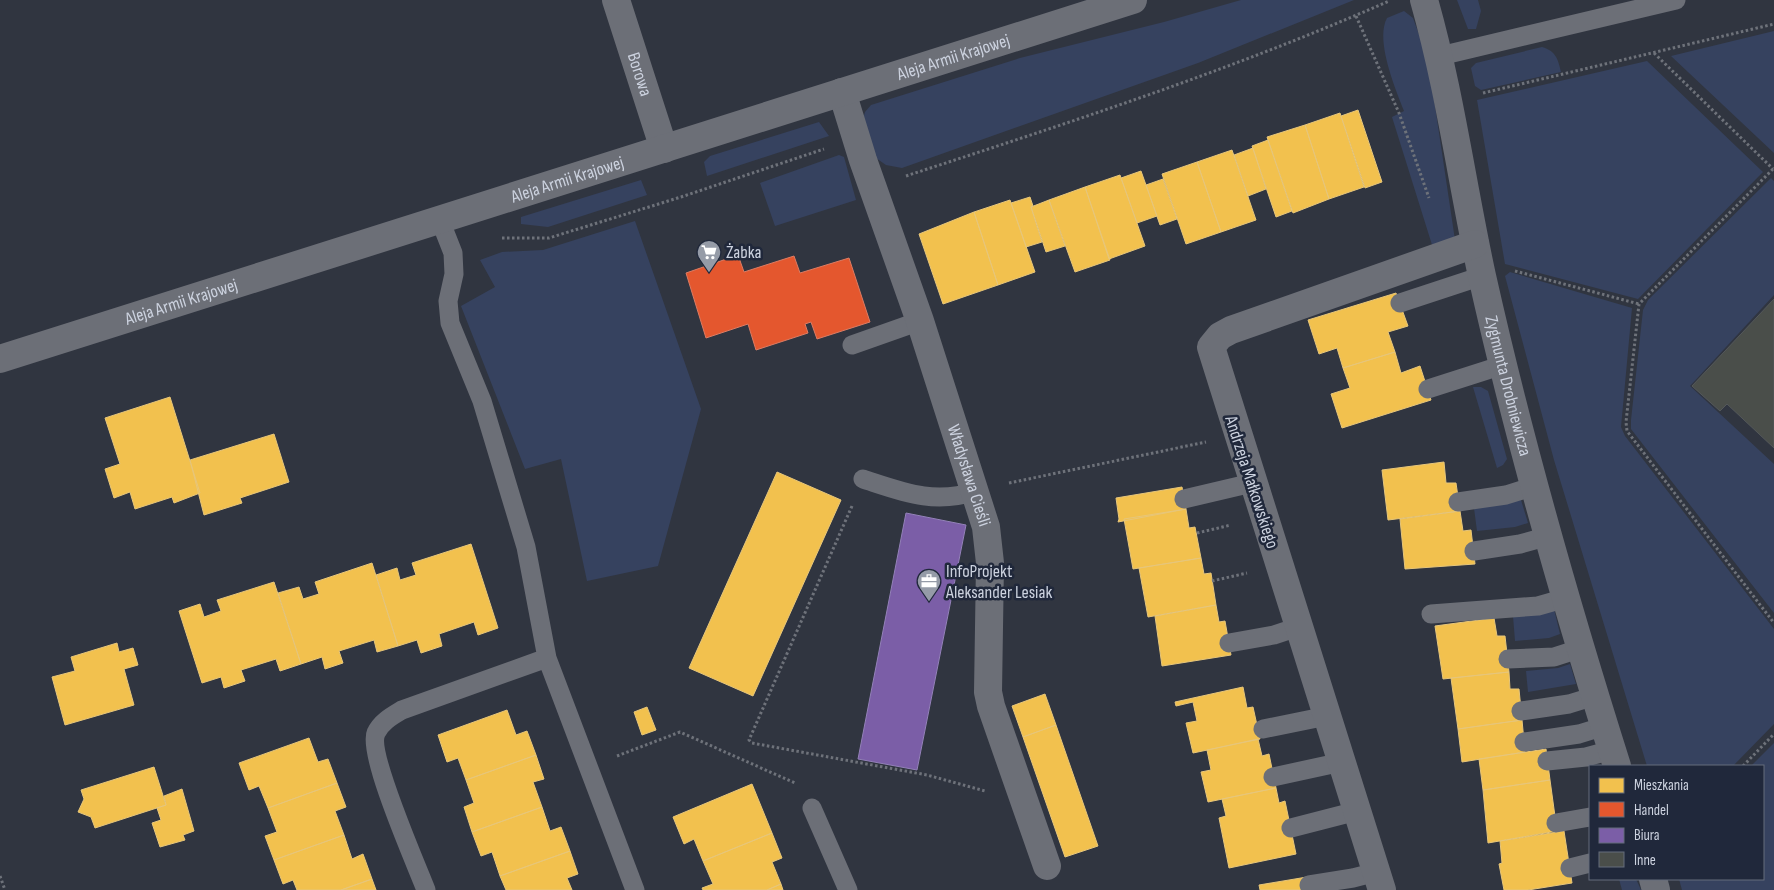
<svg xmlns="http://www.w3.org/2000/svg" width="1774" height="890" font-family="'Sofia Sans Condensed',sans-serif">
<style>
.green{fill:#36425f}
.homes{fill:#f2c14e;stroke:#e7c67a}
.shops{fill:#e4572e;stroke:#dd7c63}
.offices{fill:#7b5ea7;stroke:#9381b8}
.building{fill:#4a4e4a;stroke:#54585a}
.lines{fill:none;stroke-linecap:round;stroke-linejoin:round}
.path{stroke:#6e727a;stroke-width:3;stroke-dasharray:2.5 2.5;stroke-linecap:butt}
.service{stroke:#6c6f77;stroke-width:19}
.minor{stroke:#6c6f77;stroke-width:28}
.tertiary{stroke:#6c6f77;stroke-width:28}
.labels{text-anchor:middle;stroke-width:5;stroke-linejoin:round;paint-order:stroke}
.street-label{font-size:18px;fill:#ccd2df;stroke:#20283b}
.poi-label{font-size:18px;fill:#ccd2df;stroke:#20283b;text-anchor:start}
</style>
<rect width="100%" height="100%" fill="#303540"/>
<!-- green -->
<path class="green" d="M1241,0H1354L1198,63L902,168L886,165L873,156L863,119L865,112L871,105L1020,58L1164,22Z
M1457,0H1478L1481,11L1476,29H1468Z
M1404,11L1413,18L1428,59L1455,240L1433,248L1392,117L1404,111C1395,88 1375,40 1387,18Z
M1774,31V153L1671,56Z
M1542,47C1556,51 1558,59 1561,72L1481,90L1475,86L1471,68L1476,63Z
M1647,61L1763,172L1638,299L1505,264L1477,100Z
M819,122L829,136L707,176L704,162L710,156Z
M839,155L844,157L856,200L775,226L760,183Z
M1771,178L1774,181V295L1690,386L1774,464V613L1631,429V420L1643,310L1648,300Z
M641,180L647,195L548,227L521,224V217Z
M635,221L701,409L658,566L587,581L561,459L525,469L461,306L495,287L480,260L502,252L543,250Z
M1510,272L1632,308L1621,427L1625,436L1774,629V724L1733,766H1647L1554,460L1505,276Z
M1473,387H1481L1488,391L1507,459L1503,465L1497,468Z
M1521,500L1528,523L1515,527L1477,531L1474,508Z
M1554,609L1560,634L1549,638L1515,641L1513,616Z
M1570,664L1576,684L1528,692L1526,671L1558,668Z
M1774,743V890H1682L1679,879H1763V766H1751Z
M1619,879H1636L1641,890H1622Z"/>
<!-- homes -->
<path class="homes" d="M1358,110L1382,182L1365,188L1341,116Z
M1340,113L1364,187L1329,199L1305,125Z
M1305,125L1329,199L1293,213L1267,137Z
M1268,140L1292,211L1276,217L1252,146Z
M1253,148L1266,189L1248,196L1234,155Z
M1232,150L1256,220L1221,232L1197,162Z
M1197,162L1221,232L1186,244L1162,174Z
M1141,171L1157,216L1137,223L1121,178Z
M1120,175L1145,246L1109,259L1085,187Z
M1163,179L1177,219L1160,225L1146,185Z
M1085,187L1110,260L1075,272L1049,200Z
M1030,197L1033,206L1031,207L1042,242L1026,247L1011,203Z
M1010,200L1035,272L998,285L974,212Z
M1049,200L1065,246L1046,252L1031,207Z
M974,212L998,285L943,304L919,234Z
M1396,293L1408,326L1388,332L1395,352L1343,368L1337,348L1319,354L1308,320Z
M1395,352L1401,373L1420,366L1431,400L1342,428L1331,394L1350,388L1343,368Z
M170,397L200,493L174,503L172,497L135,509L130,492L114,498L105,469L120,464L105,418Z
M274,434L289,482L240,498L242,503L204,515L190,460Z
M1444,462L1446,483H1456L1460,511L1388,520L1382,470Z
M777,472L841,500L753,696L689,668Z
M1182,487L1186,509L1118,522L1119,519L1116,498Z
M1186,509L1189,528L1195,527L1201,558L1133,569L1124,519Z
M1460,511L1463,531L1471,530L1475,564L1405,569L1400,519Z
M471,544L498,628L478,635L474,622L439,634L442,646L421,653L417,640L398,646L376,575L397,568L400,580L416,575L412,563Z
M1201,558L1204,574L1211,573L1216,605L1148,617L1139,568Z
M372,563L398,646L377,652L374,640L339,651L343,663L325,669L322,657L301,664L278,593L299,587L303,599L319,594L315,582Z
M274,582L301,664L280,671L276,659L241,670L245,681L224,688L221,677L202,683L179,611L200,604L204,617L221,611L217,600Z
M1216,605L1219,622L1225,621L1231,655L1162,666L1155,616Z
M1494,618L1497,636H1505L1509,672L1443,679L1435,626Z
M117,643L119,652L133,648L138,665L124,669L134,705L65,725L52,677L75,671L71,657Z
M1509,672L1510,689H1519L1522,720L1458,729L1451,678Z
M1243,687L1247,708L1253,707L1260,739L1193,753L1186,723L1197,721L1193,702L1176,706L1175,702Z
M1045,694L1056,725L1023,737L1012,706Z
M647,707L656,730L642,735L634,712Z
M507,710L516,735L527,731L536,755L466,780L458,758L447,762L438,735Z
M1522,720L1525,752L1462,762L1458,729Z
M1056,725L1098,846L1065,857L1023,737Z
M309,738L318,762L328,759L337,783L268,808L259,786L249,790L239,763Z
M1258,739L1262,756L1269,754L1276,788L1208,802L1201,772L1211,770L1207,750Z
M1546,749L1550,780L1483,790L1479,759Z
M536,755L544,779L533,782L542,807L472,832L464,807L474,803L466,780Z
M154,767L166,805L95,828L91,817L78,812L84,799L81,790Z
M1550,780L1557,831L1488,843L1483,790Z
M337,783L346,807L335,811L344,835L274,860L265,836L277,832L268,808Z
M752,784L772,833L703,861L694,839L684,844L673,817Z
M1276,788L1279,803L1285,801L1296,854L1229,868L1219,818L1226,816L1222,799Z
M182,789L194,831L183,835L185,840L160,847L152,823L161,820L157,808L166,805L164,796Z
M542,807L550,831L561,827L570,851L500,876L492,852L481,856L472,832Z
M1564,831L1572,883L1528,890H1504L1499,864L1502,863L1500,841Z
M772,833L782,858L772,862L781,884L767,890H703L702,888L713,884L703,861Z
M344,835L352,859L363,854L372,879L341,890H297L293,880L283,884L274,860Z
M570,851L578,874L567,878L572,890H506L500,876Z
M1307,877L1309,890H1260L1259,885Z
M372,879L376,890H341Z
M781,884L783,890H767Z"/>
<!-- shops -->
<path class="shops" d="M738,255L744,272L794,256L800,273L849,258L870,322L817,339L811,322L805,324L808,333L756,350L748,324L706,338L686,273Z"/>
<!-- offices -->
<path class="offices" d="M906,513L966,525L917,770L858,759Z"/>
<!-- building -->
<path class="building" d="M1774,299V448L1727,404L1720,411L1692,386Z"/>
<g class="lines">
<!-- path -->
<path class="path" d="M1356,16L1399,113L1429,198
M1654,53L1773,169
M1483,93L1774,24
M1773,169L1639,304L1626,422L1627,431L1774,623
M906,176C1068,123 1232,70 1389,1
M502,238H549L681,197L824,149
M1515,271L1639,304
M1009,483L1206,442
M852,506L749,740L752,743L927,775L985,791
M1197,533L1231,525
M1212,581L1247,573
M617,756L680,732L795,783
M1743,766L1774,734
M0,876L5,890"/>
<!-- service -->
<path class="service" d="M1440,56L1676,0
M440,220L453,253L454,274L448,301L450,323L482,401L526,547L547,658L635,890
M1400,303L1482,276
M852,345L920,321
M1428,389L1503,365
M863,479C903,492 934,505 976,491
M1184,499L1252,483
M1458,502L1506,495L1535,486
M1474,551L1520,544L1549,536
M1431,614L1538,606L1566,598
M1229,643L1274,635L1298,627
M1508,659L1554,657L1582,648
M1521,711L1569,704L1595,696
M1263,729L1327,716
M1524,742L1579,734L1605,726
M1547,761L1586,757L1612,750
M1273,777L1342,762
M812,808L848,890
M1556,823L1590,817
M1291,828L1357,811
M1570,868L1590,863
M1309,885L1353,878L1376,872
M426,890C416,864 367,753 376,733C381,722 392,716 402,710L547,658"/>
<!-- minor -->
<g class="minor">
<path id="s1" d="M616,0L664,149"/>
<path id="s2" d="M1424,0C1450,91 1462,184 1482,276C1519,441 1566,605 1617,766"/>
<path id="s3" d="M842,92L863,160L920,321L986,527L990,563L988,692L991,706L1047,866"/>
<path d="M1653,879L1656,890"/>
<path d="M1382,890L1211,347L1220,336L1231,330L1475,244"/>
</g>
<!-- tertiary -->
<path class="tertiary" id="s4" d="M0,359L1133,0"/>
</g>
<!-- icons -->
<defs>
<g id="supermarket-pin" transform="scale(1.25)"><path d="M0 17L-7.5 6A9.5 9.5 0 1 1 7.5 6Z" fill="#959ba7" stroke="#20283b"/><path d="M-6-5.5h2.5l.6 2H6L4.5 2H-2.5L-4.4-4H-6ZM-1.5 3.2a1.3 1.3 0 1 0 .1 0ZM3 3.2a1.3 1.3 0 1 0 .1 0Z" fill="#fff"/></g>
<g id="office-pin" transform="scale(1.25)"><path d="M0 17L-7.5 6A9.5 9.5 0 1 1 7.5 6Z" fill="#959ba7" stroke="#20283b"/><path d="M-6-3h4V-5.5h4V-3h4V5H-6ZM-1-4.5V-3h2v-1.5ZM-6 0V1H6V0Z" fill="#fff"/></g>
</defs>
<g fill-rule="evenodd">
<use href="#supermarket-pin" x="709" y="252"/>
<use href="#office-pin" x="929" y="581"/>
</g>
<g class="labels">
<!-- street labels -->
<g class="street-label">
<text dy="6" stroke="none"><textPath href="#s4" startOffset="1000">Aleja Armii Krajowej</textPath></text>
<text dy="6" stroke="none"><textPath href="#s1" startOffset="78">Borowa</textPath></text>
<text dy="6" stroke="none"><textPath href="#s4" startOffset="595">Aleja Armii Krajowej</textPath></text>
<text dy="6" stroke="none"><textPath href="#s4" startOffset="190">Aleja Armii Krajowej</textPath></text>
<text dy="6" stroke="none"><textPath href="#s2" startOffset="395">Zygmunta Drobniewicza</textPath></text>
<text dy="6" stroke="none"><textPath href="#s3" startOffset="404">Władysława Cieśli</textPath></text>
<text transform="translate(1252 482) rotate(72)" y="6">Andrzeja Małkowskiego</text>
</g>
<!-- poi labels -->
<g class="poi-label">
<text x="726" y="258">Żabka</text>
<text x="946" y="577">InfoProjekt<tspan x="946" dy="21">Aleksander Lesiak</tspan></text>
</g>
</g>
<!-- legend -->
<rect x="1589" y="765" width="175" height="115" fill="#20283b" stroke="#656c7d"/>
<rect x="1599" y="778" width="25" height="15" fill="#f2c14e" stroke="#656c7d"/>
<text x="1634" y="790" font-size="15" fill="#ccd2df">Mieszkania</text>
<rect x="1599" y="802" width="25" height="15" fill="#e4572e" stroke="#656c7d"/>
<text x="1634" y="815" font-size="15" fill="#ccd2df">Handel</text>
<rect x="1599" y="828" width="25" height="15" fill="#7b5ea7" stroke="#656c7d"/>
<text x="1634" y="840" font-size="15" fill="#ccd2df">Biura</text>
<rect x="1599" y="852" width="25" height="15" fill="#4a4e4a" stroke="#656c7d"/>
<text x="1634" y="865" font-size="15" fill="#ccd2df">Inne</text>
</svg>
